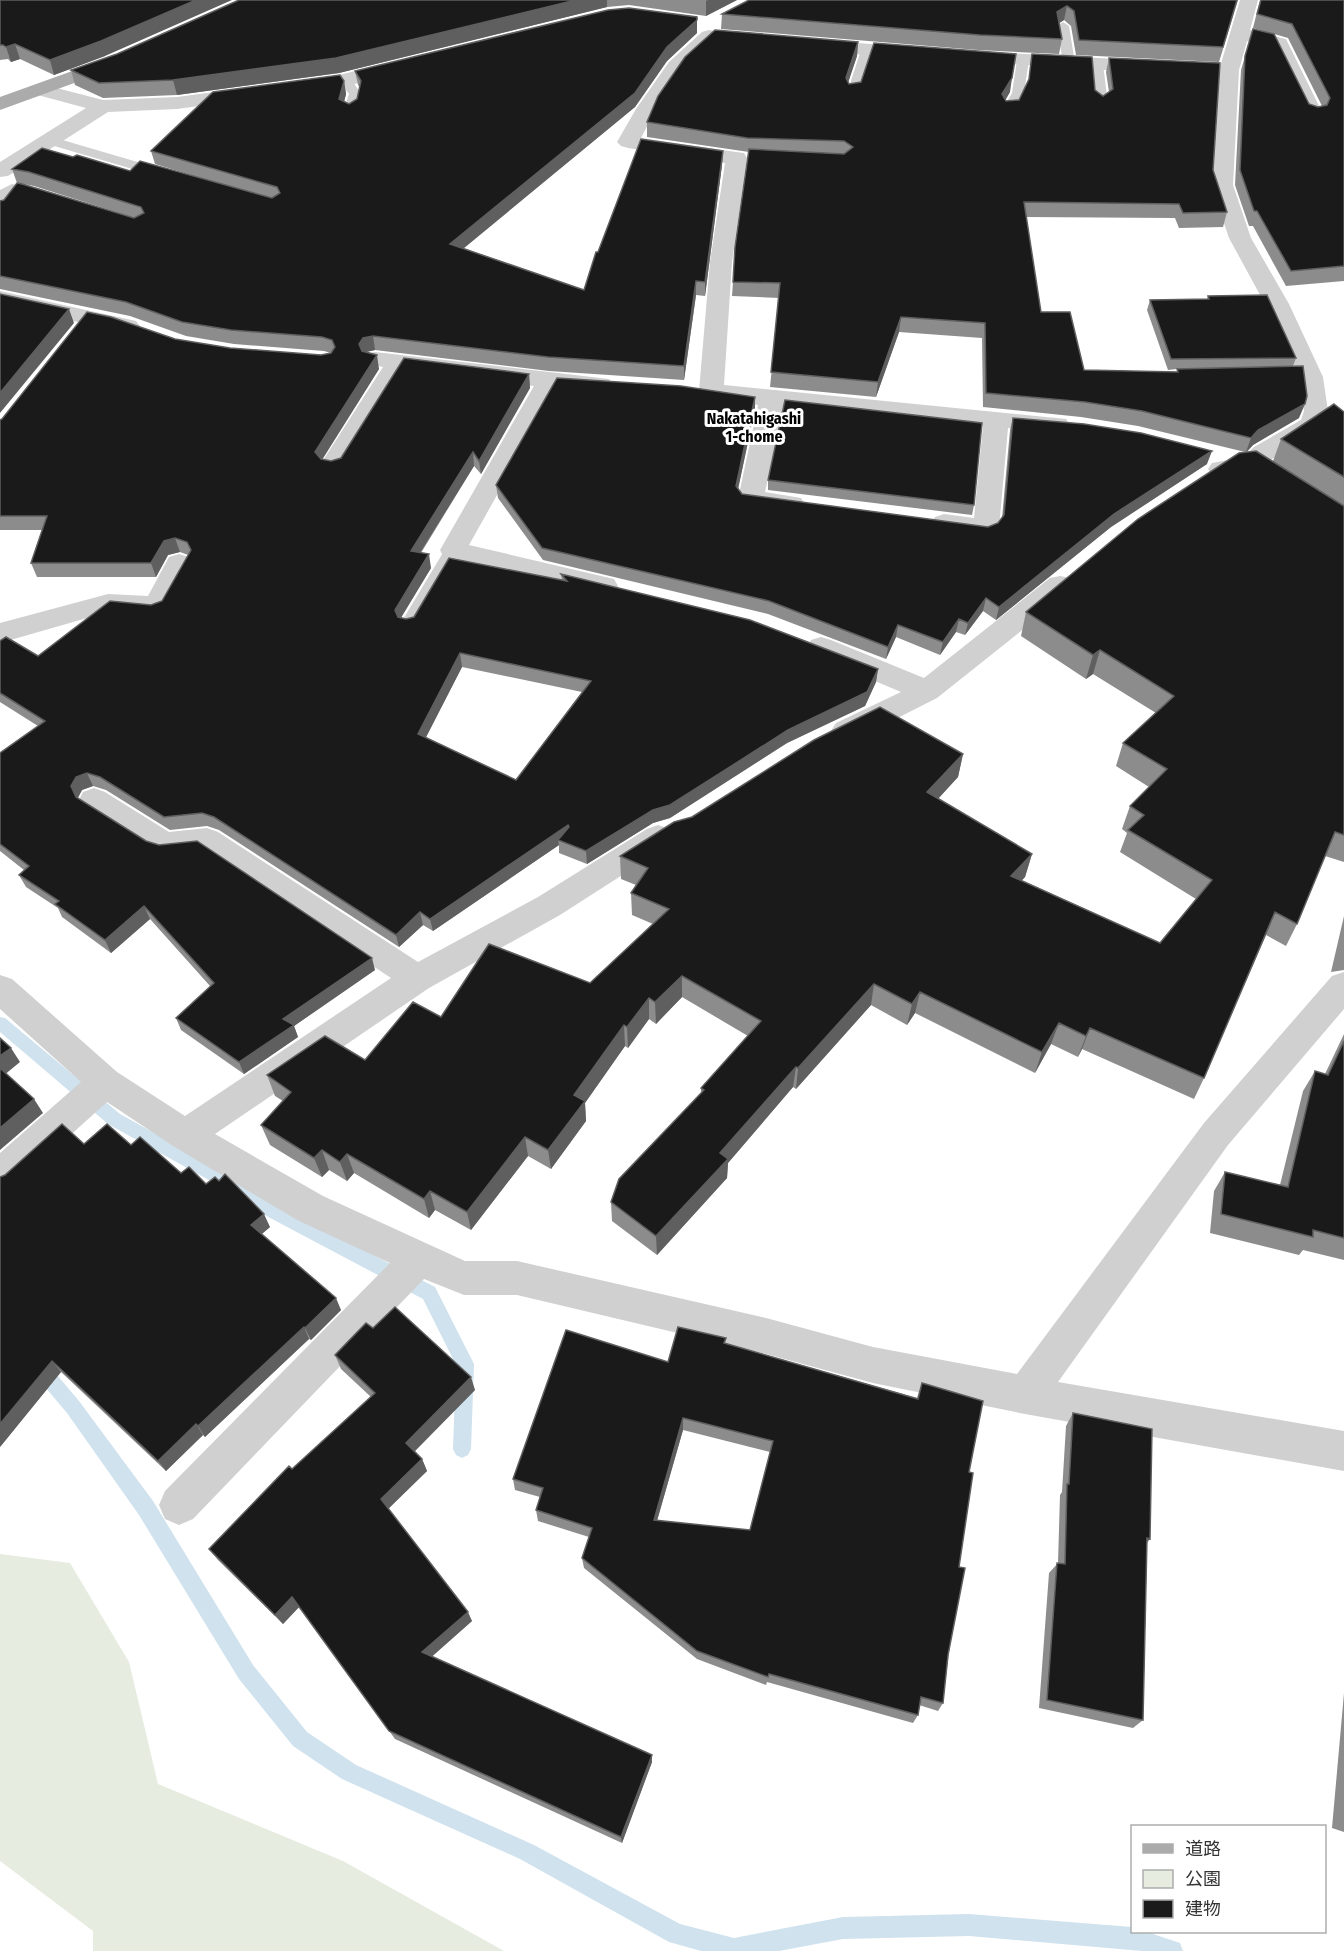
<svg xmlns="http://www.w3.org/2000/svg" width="1344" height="1951" font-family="'Fira Sans Condensed','Noto Sans JP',sans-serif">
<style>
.green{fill:#e6ecdf}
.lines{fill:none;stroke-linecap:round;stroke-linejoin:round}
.stream{fill:#cfe2ee;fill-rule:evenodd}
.lane{fill:#d0d0d0;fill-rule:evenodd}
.street{fill:#d0d0d0;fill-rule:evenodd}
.primary{fill:#ababab;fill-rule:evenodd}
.wall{fill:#8c8c8c;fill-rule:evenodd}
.shaded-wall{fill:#5f5f5f}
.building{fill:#1a1a1a;stroke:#5f5f5f;stroke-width:1.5;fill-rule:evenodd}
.labels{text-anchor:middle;stroke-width:6;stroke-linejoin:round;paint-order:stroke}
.far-neighbourhood-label{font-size:16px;font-weight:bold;fill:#000;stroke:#fff}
</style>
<rect width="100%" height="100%" fill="#fff"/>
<!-- green -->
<path class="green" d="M0,1554L70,1563L129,1662L158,1784L343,1861L504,1951H93V1931L0,1861Z"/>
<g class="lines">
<!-- stream -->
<path class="stream" d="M0,1017L5,1018L120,1114L237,1179L269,1201L435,1287L474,1364L471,1449L468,1455L462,1458L456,1455L453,1449L456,1365L423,1299L257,1211L225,1189L108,1124L0,1032Z
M40,1360L46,1362L79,1401L153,1501L253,1665L307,1732L356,1765L534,1845L680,1924L734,1938L843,1917L969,1914L1132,1927V1932H1147L1180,1943L1183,1951H1142L969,1936L843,1939L779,1951H701L669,1942L520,1859L342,1779L293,1746L239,1679L139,1515L67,1413L34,1374L31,1368L34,1362Z"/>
<!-- lane -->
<path class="lane" d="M1063,22L1069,26L1075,63L1069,67L1063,63L1057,26Z
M867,46L873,50L859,93L858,96H848L847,93L861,50Z
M1023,56L1029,60L1024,93L1014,113H1004L1002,110L1012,93L1017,60Z
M1097,60L1103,64L1108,104L1101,108L1094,104L1091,64Z
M344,75L349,76L361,94L357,112L350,116L343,112L349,94L338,79Z
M49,136L168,171L170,174L163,178L44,143L42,140Z
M453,544L459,546L462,550L414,629L408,631L402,629L399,625L402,621L447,546Z"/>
<!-- street -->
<path class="street" d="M1240,0H1258L1250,30L1286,39L1323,114L1320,118L1313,120L1306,118L1271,47L1247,41L1239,70L1233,185L1251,238L1289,304L1323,377L1328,411L1321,430L1272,459L1261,470L1221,477L1212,475L1208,469L1212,463L1244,457L1254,447L1301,420L1304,411L1299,377L1265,304L1229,238L1211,185L1219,70Z
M709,30L726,33L729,37L726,41L714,42L683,70L656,109L641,138L736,152L744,153L747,158L732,262L724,385L1066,419L1070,425L1066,431L1057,433L1008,428L999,528L995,534C977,539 953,534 935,529L931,523L935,517L944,514L974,518L983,426L783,408L765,492L801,498L805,504L801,510C783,515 760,510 742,505L738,499L758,405L702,396L699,391L710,262L725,163L628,148L621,146L617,142L636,109L669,62L702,32Z
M812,39L916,48L923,50L926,54L923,58L916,60L805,49L802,45L805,41Z
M971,51L1153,61L1160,63L1163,67L1160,71L1153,73L964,61L961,57L964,53Z
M399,60L406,62L409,66L406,70C378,77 320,97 293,90L290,86L293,82L339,75Z
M41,84L103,100L177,97L251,87L258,89L261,93L258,97L251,99L177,109L108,112L8,176L0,177V162L86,108L34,94L31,90L34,86Z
M12,184L20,186L23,191L8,205L0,207V190Z
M0,291L136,321L140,326L136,331L128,333L0,305Z
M375,352L609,379L612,384L609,389L600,391L557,388L469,545L614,579L618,586L614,593L604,595L453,559L443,556L440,550L534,386L405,370L342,471L333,473L324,471L320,465L383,367L366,364L363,359L366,354Z
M179,554L189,557L193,563L166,613L156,616L108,612L0,643V623L108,594L148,596L169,557Z
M1060,576L1070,578L1074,585L1070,592L937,698L856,739L846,742L836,739L831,731L836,723L901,692L811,654L807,647L811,640L821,637L831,640L924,678L1050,578Z
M94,788L105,792L169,832L207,828L218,832L418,962L538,897L647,829L658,825L669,829L674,837L669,845L560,915L429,988L215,1134L323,1196L465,1261H517L766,1318L873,1347L1017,1374L1204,1123L1332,976L1344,972V1009L1228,1145L1058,1382L1344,1431V1471L1025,1414L873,1383L766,1354L517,1295H464L424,1279L193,1519L179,1525L165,1519L159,1505L165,1491L390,1263L297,1220L173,1146L107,1102L13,1187L0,1192V1153L81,1082L0,1009V975L12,979L117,1072L185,1116L391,978L202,852L164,856L153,852L83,808L79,800L83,792Z"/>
<!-- primary -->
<path class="primary" d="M114,56L121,58L124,62L121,66L0,110V97Z"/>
</g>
<!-- wall -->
<path class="wall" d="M0,0L105,56L54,75L20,59L11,62L8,59L0,60Z
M239,0H737L706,16L629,5L607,7L339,73L177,95L103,98L75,85L71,70L117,54Z
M1238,0L1219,62L1076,55L1071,26L1064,20L1059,23L1062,39L1059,54L978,50L721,29L722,14Z
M1260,0H1344V281L1286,286L1253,226H1249L1235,185L1241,70L1253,29L1309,104L1318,107L1322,106L1288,38L1253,28Z
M697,33L667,61L635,107L463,248L584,290L598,252L723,151L722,165L705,296L696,295L684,380L549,371L375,350L366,352L379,369L322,460L331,461L341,458L529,374L530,388L481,474L474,466L421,553L431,568L401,618L406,619L562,580L561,574L878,669L876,682L865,706L787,743L670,818L653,823L587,864L559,853V845L433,931L423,925L399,947L219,830L207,826L170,830L106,790L93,786L82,790L78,798L146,841L375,970L294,1026L298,1037L244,1074L181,1030L176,1018L210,986L150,919L111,953L62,917L58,908L26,887L19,875L24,870L0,851V753L38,726L0,702V641L38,656L151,605L162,601L188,555L180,552L168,555L156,577H37L31,563L42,530H0V420L175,339L230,348L321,355L331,353L324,351L234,344L186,336L130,316L0,289V201L4,200L17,183L12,169L73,157L130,171L221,184L155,164L151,151L344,81L346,94L344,102L349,104L357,99L360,88L358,85L355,71ZM24,184L34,186L135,218H134ZM462,667L582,692L516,780L426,737Z
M858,42L857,56L848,82L849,84L1010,92L1006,99V101L1095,90L1103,96L1109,92L1106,72L1109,58L1213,170L1227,212L1223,227L1179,228L1175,218L1026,217L1041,312L1084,370L1177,372V369L1168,370L1147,310L1150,300L1207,299L1208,296L1296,358L1293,366L1299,418L1253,445L1247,452L1273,461L1281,439L1344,412V862L1325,856L1297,924L1286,946L1266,935L1204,1078L1194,1099L1082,1049L1078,1057L1051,1044L1035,1073L915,1013L907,1025L871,1005L796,1089L793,1087L728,1163L727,1178L657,1255L612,1221L611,1202L701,1094V1088L748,1036L682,997L656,1024L649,1019L628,1048L625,1046L585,1103L586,1121L551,1169L528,1156L471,1230L435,1210L429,1218L354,1173L347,1181L329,1170L322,1177L270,1145L261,1125L283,1101L275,1096L267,1075L365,1060L441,1017L590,983L653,924L632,915L631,893L636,885L621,879L620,856L963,754L958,777L938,799L1032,854L1025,877L1022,880L1160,943L1196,899L1120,852L1127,833L1122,829L1130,806L1149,787L1116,766L1123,743L1156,713L1093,674L1086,679L1021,636L1026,612L1245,452L1138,426L1081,417L983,407L982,338L899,332L876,397L770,387L779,298L732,296L733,282L749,152L647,137V122Z
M755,397V409L738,488L742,494L988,527L998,523L1002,518L1010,430L1013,418L1207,464L1111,527L996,620L983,611L965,635L956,632L940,655L896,637L886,659L768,614L543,560L498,498L496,485Z
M768,480L974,505L972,515L768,490Z
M1344,916V970L1331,972Z
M1344,1034V1260L1303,1250L1299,1255L1210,1233L1214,1191L1225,1172L1280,1185L1303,1091L1315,1071L1325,1074Z
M84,1144L131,1145L181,1173L206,1184L270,1227L262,1234L341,1310L311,1340L309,1339L205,1437L203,1435L166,1471L61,1372L0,1447Z
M373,1328L475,1390L415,1451L422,1459L427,1471L388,1509L472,1621L432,1656L652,1755V1762L622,1843L395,1739L299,1607L283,1624L218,1560L209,1549L292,1469L371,1397L341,1369L335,1355Z
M726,1338L725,1343L917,1398L922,1383L969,1472L959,1567L943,1703L938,1711L919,1705L918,1715L913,1723L767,1682L766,1685L697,1659L584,1568L582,1558L589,1537L538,1521L536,1510L540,1497L515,1490L513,1479L668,1362ZM683,1430L770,1452L750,1530L657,1521Z
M1073,1413L1150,1539L1147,1543L1143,1720L1133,1728L1039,1708L1049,1573L1058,1563L1060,1495L1062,1492L1066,1426Z
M1344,1693V1832L1332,1828Z"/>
<!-- shaded-wall -->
<path class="shaded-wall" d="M196,0H232L105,56L54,75L50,60Z
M576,0H607V7L339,73L177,95L173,80Z
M708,0H737L706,16V1Z
M1067,6L1064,20L1055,26L1057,12Z
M697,20V33L667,61L635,107L452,258L450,244Z
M858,42L857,56L845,92L846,78Z
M15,44L20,59L11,62L6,47Z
M1012,78L1010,92L1000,109L1002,94Z
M344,81L346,94L341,113L339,99Z
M723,151L722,165L705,296V282Z
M696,281V295L684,380V366Z
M69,309L74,323L0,413V393Z
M901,317L899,332L876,397L878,382Z
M373,336L375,350L366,352L361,358L359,344L363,338Z
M377,355L379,369L318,466L315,452Z
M529,374L530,388L481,474L479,461Z
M755,397V409L736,499V486Z
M1305,404L1299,418L1253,445L1246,452L1251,438L1258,430Z
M1212,451L1207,464L1111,527L996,620L999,607L1114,514Z
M473,452L474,466L413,564L411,551Z
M175,538L180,552L168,555L156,577L151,563L164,541Z
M429,554L431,568L397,624L395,610Z
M986,598L983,611L965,635L968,623Z
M959,619L956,632L940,655L943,642Z
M898,625L896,637L886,659L888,647Z
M1100,650L1093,674L1086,679L1093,655Z
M460,653L462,667L421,747L418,734Z
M878,669L876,682L865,706L787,743L670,818L653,823L587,864L586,851Z
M963,754L958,777L923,815L927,792Z
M87,773L93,786L82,790L77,799L71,786L76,777Z
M568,825L569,838L558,840L559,845L433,931L430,919Z
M1032,854L1025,877L1005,898L1011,876Z
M144,906L150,919L111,953L105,940Z
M420,912L423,925L399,947L396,935Z
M372,958L375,970L294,1026L298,1037L244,1074L239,1062L283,1019Z
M682,976V997L656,1024L655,1002Z
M874,984L871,1005L796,1089L798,1068Z
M920,992L915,1013L907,1025L912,1004Z
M649,998V1019L628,1048L627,1027Z
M1059,1023L1051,1044L1035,1073L1042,1052Z
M624,1025L625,1046L585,1103L586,1121L551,1169L548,1150L574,1095Z
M1090,1028L1082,1049L1078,1057L1086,1036Z
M11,1048L20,1062L3,1076L0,1072V1056Z
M796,1067L793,1087L728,1163L727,1178L657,1255L656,1236L720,1153Z
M34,1099L43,1113L0,1150V1128Z
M525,1137L528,1156L471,1230L467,1212Z
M322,1150L329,1170L322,1177L314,1158Z
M347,1154L354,1173L347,1181L340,1162Z
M430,1191L435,1210L429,1218L424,1199Z
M264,1214L270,1227L257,1238L251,1225Z
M336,1298L341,1310L311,1340L305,1328Z
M304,1327L309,1339L205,1437L198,1426Z
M52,1361L61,1372L0,1447V1424Z
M471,1377L475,1390L411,1455L406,1443Z
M683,1418V1430L654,1531V1520Z
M196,1424L203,1435L166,1471L158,1461Z
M422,1459L427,1471L386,1511L381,1499Z
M292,1597L300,1606L283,1624L275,1615Z
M468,1612L472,1621L427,1661L422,1652Z
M652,1755V1762L622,1843L621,1837Z"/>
<!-- building -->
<path class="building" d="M0,0H196L101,41L50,60L15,44L6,47L3,45H0Z
M239,0H576L336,58L173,80L99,83L71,70L117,54Z
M749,0H1237L1223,47L1079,40L1074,11L1067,6L1057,12L1062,39L980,35L722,14Z
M1261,0H1344V266L1291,271L1257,211H1254L1240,170L1245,56L1253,29L1274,34L1309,104L1318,107L1327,105L1330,98L1292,24L1257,14Z
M629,8L697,17V20L667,47L635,93L450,244L584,290L596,252H598L641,139L723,151L705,282L696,281L684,366L548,357L373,336L363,338L359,344L362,351L377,355L315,452L321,459L331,461L341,458L404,358L529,374L479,461L473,452L411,551L429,554L395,610L398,617L406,619L414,617L449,558L567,581L561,574L750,620L878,669L867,692L788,730L670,805L653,810L586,851L558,840L569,827L568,825L430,919L420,912L396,935L214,817L202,813L164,817L100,777L87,773L76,777L71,786L76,797L146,841L159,845L197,841L372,958L283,1019L294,1025L239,1062L176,1018L214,983L144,906L105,940L55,904L59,901L19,875L29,866L0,844V753L45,721L0,693V641L6,637L38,656L110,601L151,605L162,601L191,550L187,542L175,538L164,541L151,563H31L47,516H0V420L2,419L87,312L111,317L175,339L230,348L321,355L331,353L335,347L332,340L322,337L231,330L182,322L126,302L0,276V201L4,200L17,183L22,184L134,218L144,213L141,207L29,172L12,169L42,148L73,157L77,155L130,171L140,161L272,198L280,193L277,187L151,151L213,92L340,75L344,81L339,99L349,104L357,99L361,81L355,71L608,10ZM460,653L591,681L516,780L418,734Z
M715,30L858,42L846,78L849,84L861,82L874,43L1016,54L1012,78L1002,94L1006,101L1019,100L1029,79L1032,54L1092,57L1095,90L1103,96L1113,89L1109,58L1220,63L1213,170L1227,212L1183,213L1179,204L1024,202L1041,312H1070L1084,370L1178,372L1177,369L1303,366L1307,396L1305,404L1258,430L1251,438L1142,411L1085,402L986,393L985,323L901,317L878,382L771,372L780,283L733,282L735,247L749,149L844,154L853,147L844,141L747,138L647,122L658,96L685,57Z
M0,294L69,309L0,393Z
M1267,295L1296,358L1171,359L1150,300L1209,299L1208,296Z
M557,378L681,386L755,397L736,486L742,494L988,527L998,523L1004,515L1013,418L1084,424L1141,433L1212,451L1114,514L999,607L986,598L968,623L959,619L943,642L898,625L888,647L769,601L542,548L496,485Z
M785,400L982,423L974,505L768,480Z
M1334,404L1344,412V477L1281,439Z
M1256,451L1344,506V835L1335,832L1297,924L1275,912L1204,1078L1090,1028L1086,1036L1059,1023L1042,1052L920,992L912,1004L874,984L798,1068L796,1067L720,1153L728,1159L656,1236L611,1202L619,1179L704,1090L701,1088L761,1021L682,976L655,1002L649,998L627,1027L624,1025L574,1095L585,1101L548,1150L525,1137L467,1212L430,1191L424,1199L347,1154L340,1162L322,1150L314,1158L261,1125L291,1092L267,1075L325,1036L365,1060L413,1002L441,1017L489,944L590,983L669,909L631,893L648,868L620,856L674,822L692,817L814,740L880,707L963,754L927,792L1032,854L1011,876L1160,943L1212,880L1128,830L1144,815L1130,806L1167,769L1123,743L1174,696L1100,650L1093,655L1026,612L1138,519L1239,453Z
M0,1038L11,1048L0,1056Z
M1344,1041V1238L1313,1230V1237L1221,1214L1225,1172L1288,1187L1315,1071L1328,1075Z
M0,1068L34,1099L0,1128Z
M62,1124L84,1144L107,1124L131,1145L140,1137L181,1173L189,1167L206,1184L215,1177L219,1181L225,1174L264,1214L251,1225L336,1298L305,1328L304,1327L198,1426L196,1424L158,1461L52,1361L0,1424V1177L5,1175Z
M395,1307L471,1377L406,1443L422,1459L381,1499L468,1612L422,1652L652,1755L621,1837L389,1731L292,1597L275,1615L209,1549L289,1466L292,1469L375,1393L335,1355L366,1323L373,1328Z
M678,1327L726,1338L724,1343L918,1399L922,1383L983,1401L969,1472L973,1473L959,1567L965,1568L948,1655L943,1703L921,1697L918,1715L769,1674L768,1677L697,1651L582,1558L592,1528L536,1510L543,1488L513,1479L566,1330L668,1362ZM683,1418L773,1441L750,1530L654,1520Z
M1073,1413L1152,1429L1150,1539L1147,1538L1143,1720L1047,1700L1057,1563L1065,1564L1067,1484H1069Z"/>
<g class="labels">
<!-- far-neighbourhood labels -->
<g class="far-neighbourhood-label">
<text x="754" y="424">Nakatahigashi<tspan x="754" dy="18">1-chome</tspan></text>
</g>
</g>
<!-- legend -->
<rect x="1131" y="1825" width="195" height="108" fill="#ffffff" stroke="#adadad" stroke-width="1.5"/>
<rect x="1143" y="1844" width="30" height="9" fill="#ababab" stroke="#adadad" stroke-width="1.5"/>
<text x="1185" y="1855" font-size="18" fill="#333333">道路</text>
<rect x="1143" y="1870" width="30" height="18" fill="#e6ecdf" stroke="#adadad" stroke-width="1.5"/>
<text x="1185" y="1885" font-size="18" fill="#333333">公園</text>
<rect x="1143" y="1900" width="30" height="18" fill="#1a1a1a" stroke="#adadad" stroke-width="1.5"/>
<text x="1185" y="1915" font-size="18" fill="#333333">建物</text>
</svg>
